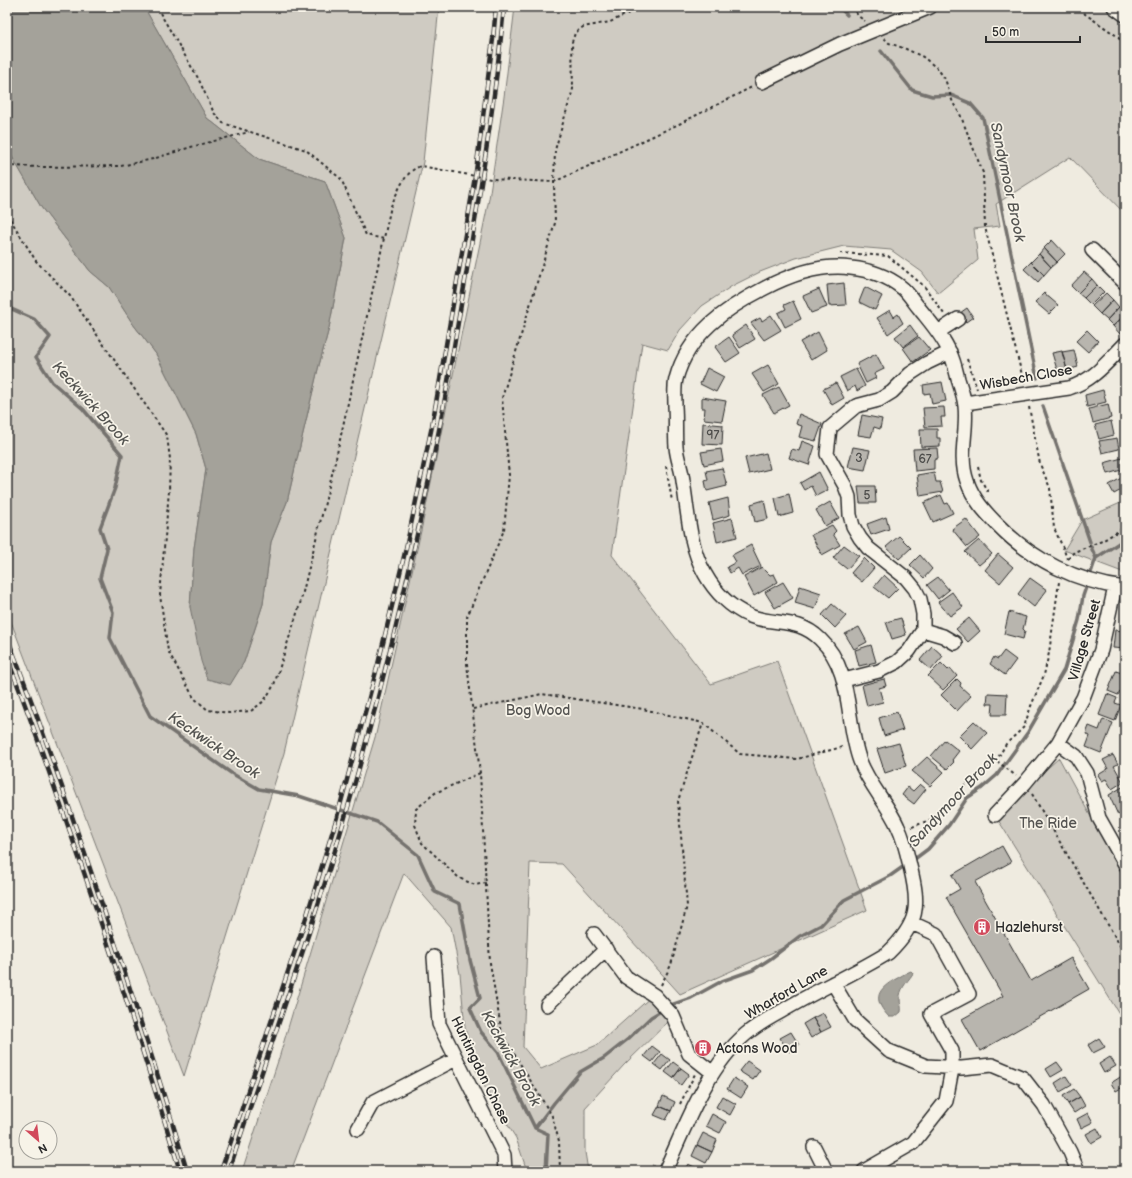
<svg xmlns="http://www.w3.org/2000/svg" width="1132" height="1178" font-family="'Balsamiq Sans',sans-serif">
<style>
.green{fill:#cfcbc2;stroke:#7d7b76}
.water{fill:#a4a29a;stroke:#74726e}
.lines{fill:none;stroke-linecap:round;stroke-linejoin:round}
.stream{stroke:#74726e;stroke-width:3.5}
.building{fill:#b8b5ae;stroke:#2b2b2b}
.minor-casing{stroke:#2b2b2b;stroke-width:16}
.path{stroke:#2b2b2b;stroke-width:2;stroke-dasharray:3 3;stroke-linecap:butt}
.minor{stroke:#f7f3e8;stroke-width:13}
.rail-casing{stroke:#2b2b2b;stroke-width:4.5}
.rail{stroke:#f7f3e8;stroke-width:3;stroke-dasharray:9;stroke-linecap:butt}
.labels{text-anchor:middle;stroke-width:3.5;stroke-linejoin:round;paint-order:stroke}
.number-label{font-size:12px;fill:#4e4e4c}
.street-label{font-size:14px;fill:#2b2b2b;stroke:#f7f3e8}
.park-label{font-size:14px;fill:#545351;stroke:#f7f3e8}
.poi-label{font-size:14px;fill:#2b2b2b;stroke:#f7f3e8;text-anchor:start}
.water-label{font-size:15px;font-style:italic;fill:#555552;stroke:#f7f3e8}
</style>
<rect width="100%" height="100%" fill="#efebe0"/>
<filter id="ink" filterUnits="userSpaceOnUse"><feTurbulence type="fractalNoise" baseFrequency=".025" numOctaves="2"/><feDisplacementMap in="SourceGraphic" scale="8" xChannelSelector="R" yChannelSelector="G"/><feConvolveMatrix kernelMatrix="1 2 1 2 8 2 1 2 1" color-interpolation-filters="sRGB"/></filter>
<g filter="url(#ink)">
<!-- green -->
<path class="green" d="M144,7H439L423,162L284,753L184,1076L7,611V148L41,207L90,271L109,287L133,324L156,354L196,434L206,469L194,548L190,607L230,684L244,662L263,604L271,542L287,502L318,369L329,328L346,238L325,181L259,159L207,118Z
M515,7H1125V214L1070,157L996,204L1000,226L974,229L978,260L938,293L922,272L891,250L844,246L796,258L760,272L732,286L702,306L680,330L668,350L642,343L612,555L711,684L777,661L867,910L680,994L562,864L530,863L523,1047L541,1069L597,1045L652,996L673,1017L624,1065L585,1108V1152L588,1171H527L516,1138L490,1097L476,1070L465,1028L460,974L451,927L404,873L291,1171H242L279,1058L376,734L421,531L489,199L504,97Z
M1125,501V573L1064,550L1082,520Z
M1059,758L1125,880V1023L995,815Z"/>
<!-- water -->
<path class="water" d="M7,7H144L207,118L259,159L325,181L346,238L329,328L318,369L287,502L271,542L263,604L244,662L230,685L207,679L201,661L190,607L194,548L206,469L196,434L156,354L133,324L109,287L90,271L41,207L7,148Z
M911,971L913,973L912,975C907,982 899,990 900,999C900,1004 902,1007 901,1012L895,1017H889C874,1001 875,991 894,980C900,977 905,973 911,971Z"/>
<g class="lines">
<!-- stream -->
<path class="stream" d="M839,7L847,15
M881,51L912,90L932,96L951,95L970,103L983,118L1037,378
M7,307L34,319L50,337L36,357L52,382L83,409L122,455L115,488L100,528L107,549L100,578L113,612L110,638L150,716L231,773L259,789L299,796L377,822L418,855L435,892L460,904L470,960L480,998L470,1008L481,1032L498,1052L535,1128L548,1134L546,1171
M1043,406L1090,542
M1096,558L1125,539
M912,861L928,849L949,825L967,798L982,788L997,775L1028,732L1064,670L1079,620L1083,596L1096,558L1091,547
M535,1128L554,1103L580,1072L604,1058L628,1039L651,1017L671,1005L691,998L722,981L753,970L770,959L800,936L821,925L844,900L890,876L907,864"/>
</g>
<!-- building -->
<path class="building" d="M1052,240L1065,254L1057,262L1044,248Z
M1044,248L1057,262L1051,267L1039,254Z
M1039,254L1051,267L1044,275L1031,262Z
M1031,262L1044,275L1038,282L1024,269Z
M1084,272L1092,279L1078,293L1071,286Z
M1092,279L1097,285L1084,298L1078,293Z
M844,283L846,305L829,306L827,285Z
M1097,285L1104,292L1091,305L1084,298Z
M865,287L882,296L875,310L859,302Z
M819,289L827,307L811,313L803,296Z
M1044,293L1058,305L1049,314L1035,302Z
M1106,293L1113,300L1100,314L1092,306Z
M1113,300L1119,307L1107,320L1100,314Z
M793,301L801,319L785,327L778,313L786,309L784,305Z
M1119,307L1125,313V315L1113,326L1107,320Z
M967,308L973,317L966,322L960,313Z
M890,310L894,317L898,314L903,323L888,334L877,318Z
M771,315L781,330L764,340L751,323L760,318L762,321Z
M1125,315V329L1120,334L1113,326Z
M746,325L755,339L740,348L732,335Z
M910,325L918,336L903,347L895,337Z
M1087,330L1098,341L1088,352L1076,341Z
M818,332L827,350L811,360L800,342Z
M729,337L740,353L726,362L715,347Z
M919,337L930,350L913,362L903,348Z
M1074,350L1078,367L1067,370L1062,352Z
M1062,351L1067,370L1058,373L1052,353Z
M876,354L884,369L874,374L876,378L866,383L857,364Z
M768,365L779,384L764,392L752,374Z
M707,368L724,377L716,392L700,384Z
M856,369L865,386L857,391L855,386L847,391L840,377Z
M1125,375V385L1120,380Z
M942,382L946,401L932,404L930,393L924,394L923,385Z
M836,383L844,398L832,405L823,389Z
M779,387L789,405L774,413L763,395Z
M1103,390L1106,402L1087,407L1085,395Z
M702,397L726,401L722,421L704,419L705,408H702Z
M1108,404L1111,418L1093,423L1089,409Z
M944,407L945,417H941L942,426L925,427L923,408Z
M799,414L822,424L816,441L799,437L802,426L796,424Z
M862,415L882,419L880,429L874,427L871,437L858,435Z
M1111,421L1114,435L1099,439L1095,425Z
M703,423L723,425L722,445L702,444Z
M920,429H937V438H940V446L921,447Z
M1117,438L1119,449L1102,453L1099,441Z
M802,441L815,446L809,465L789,458L792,449L799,451Z
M853,447L870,450L865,470L848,467Z
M937,448L938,458L934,460V469L915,471L913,449Z
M721,449L723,461L704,465L701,452Z
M766,453L770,469L749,474L745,458Z
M1122,458L1125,469L1107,474L1104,463Z
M722,468L727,486L707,491L705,481L708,480L706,471Z
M819,472L828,490L816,496L811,486L804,490L800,483Z
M934,472L936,482H940L943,492L920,496L917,475Z
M1125,476V488L1114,494L1109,485Z
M858,486H875L876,503H860Z
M789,494L793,513L779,517L775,498Z
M941,495L945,504L948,503L953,513L933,522L924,503Z
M728,498L730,515L713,520L709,503Z
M764,500L768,519L755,522L751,504Z
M830,502L839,518L825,526L816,510Z
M886,517L889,529L871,535L867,524Z
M732,518L737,537L717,542L713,523Z
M966,519L980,537L967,547L952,529Z
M832,525L836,531L833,534L840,545L822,555L811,535Z
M899,536L911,548L899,559L886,547Z
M979,540L992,554L979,565L965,552Z
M751,545L761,566L742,575L738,568L730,573L727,567L736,562L732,555Z
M844,545L859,556L847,569L833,558Z
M998,554L1013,567L1000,583L985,570Z
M920,555L932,569L924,578L910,565Z
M864,558L874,568L862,582L851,573Z
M762,567L770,575L774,574L778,582L754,596L744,577Z
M884,575L898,588L888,598L874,587Z
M938,577L949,590L938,599L927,585Z
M1030,578L1047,590L1034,607L1018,594Z
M783,582L793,598L775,608L765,592Z
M800,586L821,593L815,609L795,603Z
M952,592L963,607L950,616L938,602Z
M832,604L846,616L835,628L822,615Z
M1009,612L1026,617L1023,629L1025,631L1023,639L1004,634Z
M901,618L906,635L892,639L886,622Z
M969,618L980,631L968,642L956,629Z
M859,627L867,642L854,649L845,634Z
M1115,630L1125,631V649L1113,648Z
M871,645L876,662L859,666L855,650Z
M932,646L943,656L931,670L920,660Z
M1004,651L1016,660L1005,675L990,664L994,657L998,659Z
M941,663L948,670L950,668L957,676L943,690L928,676Z
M1116,671L1125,674V694L1120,692L1118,695L1108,691Z
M884,679L886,686L879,688L883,702L867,706L862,685Z
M957,679L961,683L960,686L971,696L957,711L941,695Z
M988,693L1007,694L1006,715H992L993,704H987Z
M1107,694L1117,698L1115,703L1121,705L1115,721L1099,715Z
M897,712L903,730L884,736L879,718Z
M1103,719L1113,723L1101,753L1086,747L1090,736L1086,734L1089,726L1099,730Z
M974,721L987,733L972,749L959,736Z
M945,740L959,751L952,760L954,762L947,769L931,756Z
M899,743L906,766L885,773L877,749Z
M1113,755L1118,764L1114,766L1123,782L1112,789L1106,779L1102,781L1098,775L1108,769L1103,760Z
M927,757L944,772L930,786L912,771Z
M920,784L926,789L914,804L902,795L908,787L913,791Z
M1124,786L1125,811L1118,815L1109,795Z
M1002,846L1011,862L975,882L1031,981L1071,958L1089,989L980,1051L962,1019L1003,996L946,897L960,889L952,875Z
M823,1013L831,1027L821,1032L813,1018Z
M813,1018L821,1032L811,1038L803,1024Z
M791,1032L799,1045L789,1052L780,1038Z
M1099,1038L1105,1047L1093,1053L1088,1045Z
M702,1044L708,1047L704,1052L699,1049Z
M652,1046L660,1052L652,1062L644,1056Z
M662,1054L670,1060L662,1070L654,1064Z
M1110,1057L1116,1066L1104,1073L1099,1064Z
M747,1061L760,1070L753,1080L739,1071Z
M673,1062L681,1068L673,1078L665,1072Z
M1057,1062L1063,1070L1051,1077L1046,1069Z
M681,1068L689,1074L681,1085L673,1078Z
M1066,1076L1072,1085L1060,1092L1055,1083Z
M1122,1076L1125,1081V1086L1116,1091L1111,1083Z
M734,1078L748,1087L741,1098L727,1089Z
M1074,1089L1080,1097L1068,1104L1063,1096Z
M663,1096L675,1102L671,1111L659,1106Z
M722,1096L736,1104L730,1115L716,1107Z
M1080,1097L1085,1106L1074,1113L1068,1104Z
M659,1106L671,1111L666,1120L654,1115Z
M1088,1113L1093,1122L1081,1128L1077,1119Z
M712,1114L726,1122L720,1133L706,1126Z
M1097,1128L1102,1137L1091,1143L1086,1134Z
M703,1133L717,1140L712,1152L697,1145Z
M697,1145L712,1152L706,1163L692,1156Z
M688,1164L703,1171H684Z"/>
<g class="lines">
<!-- minor casing -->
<g class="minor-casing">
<path id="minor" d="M1114,7L1125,15
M762,82L840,44L930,7
M1092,250L1125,283
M938,332L958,319
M965,403L1069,388C1094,380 1107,362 1125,344
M923,630L943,636L955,643
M844,680L879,671L897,662L909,651L923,630V614L920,599L915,589L906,578L868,548L860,538L853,526L850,515L849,497L845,486L827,454L830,428L856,406L879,400L892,392L910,374L927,363L950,352
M1058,743L1076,756L1087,773L1099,818L1125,864
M995,815L1025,783L1058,743L1083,698L1101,650L1115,587
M594,934L626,977L655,996L673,1016L689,1054L713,1073
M434,957L439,1024L504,1155L505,1171
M833,983L855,1020L889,1051L926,1066L962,1068L992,1065L1023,1078L1044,1105L1070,1152L1078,1171
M547,1005L606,949
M358,1129L373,1102L456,1059
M814,1147L826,1171
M665,1171C686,1125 707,1067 746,1034C757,1025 769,1018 782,1011C817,990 854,974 888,953C919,923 920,906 910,866C907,853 904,839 898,827C888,804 869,785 860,761C845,721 854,671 820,639C797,617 776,626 750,616C731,608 715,592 705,574C689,546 688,512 683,481C682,470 677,459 676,447C675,434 676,420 675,406C675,397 674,387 676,379C688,334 726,308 765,288C790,275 822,264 851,268C869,270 886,275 901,287C908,292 913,301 919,308C930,322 943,336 950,353C954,361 956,371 958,379C961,388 964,397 965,406C968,431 958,456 967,481C973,499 985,512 998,525C1032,560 1077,582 1125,588
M864,1171L913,1143L946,1101L952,1069V1051L931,1014L969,994L936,934L912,923"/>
</g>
<!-- path -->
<path class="path" d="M160,7V13L198,78L214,113L223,123L306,150L341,179L366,235L384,239
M853,7L858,16L865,21
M1082,7L1085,14L1117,36L1125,46
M884,38L889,43L906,49L923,57L938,69L945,79L953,103L960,114L983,173L985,227L1024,383
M7,166L44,167L121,166L153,159L191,147L249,132
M7,214L36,261L70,296L167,436L170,459L169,491L160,595L168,651L194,698L208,710L229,713L251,711L264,701L274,685L300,604L336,458L391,206C398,192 404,171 421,166L491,179L554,182L679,124L752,87
M840,253L888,256L924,286L944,314
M967,359L977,389
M1029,407L1040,464L1050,488L1054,528L1064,550L1067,559
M666,466L672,501
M978,467L981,480L989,494
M1068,559L1074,552L1102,541L1125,527
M473,709L542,694L643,709L703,723L740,754L797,759L842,747
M997,761L1016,776
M480,773L435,793L416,809L415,825L422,843L459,878L475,885L486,883
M1032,794L1125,954
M912,827L932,819L940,813L968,782L995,763L1006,744L1024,727L1031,706L1044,675L1049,653L1059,582
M661,985L671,965L687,906L678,801L703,723
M1120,1015L1125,1012
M680,1104L695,1074
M560,1171L559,1141L552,1116L502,1034L490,963L480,773L467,664V617L504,530L509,475L502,398L555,223L554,182L555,150L573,89L572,42L575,33L583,27L610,22L642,7
M650,1171L653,1165"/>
<!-- minor -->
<use href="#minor" class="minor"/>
<!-- rail casing -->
<g class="rail-casing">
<path id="rail" d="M7,637C31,698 53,760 74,822C114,938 152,1054 187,1171
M7,658C29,712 47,767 67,823C107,938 144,1054 180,1171
M221,1171L307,915L337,817L378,664L406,548L432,426L476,171L493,39L496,7
M229,1171C270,1045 316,920 352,793C386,673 415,552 439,430C448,385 455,339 463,293C479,198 495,103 504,7"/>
</g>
<!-- rail -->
<use href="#rail" class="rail"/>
</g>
</g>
<!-- icons -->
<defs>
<g id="building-disc" transform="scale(0.9)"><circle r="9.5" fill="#d1495b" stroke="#f7f3e8"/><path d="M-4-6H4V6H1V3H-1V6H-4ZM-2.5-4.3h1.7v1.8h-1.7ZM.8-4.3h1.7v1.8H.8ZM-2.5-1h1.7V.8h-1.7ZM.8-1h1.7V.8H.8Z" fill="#fff"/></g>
</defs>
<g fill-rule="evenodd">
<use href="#building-disc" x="982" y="927"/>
<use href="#building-disc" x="703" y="1048"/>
</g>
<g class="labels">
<!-- number labels -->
<g class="number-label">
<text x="713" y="439">97</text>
<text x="859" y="462">3</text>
<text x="925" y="463">67</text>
<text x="867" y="499">5</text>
</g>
<!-- street labels -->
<g class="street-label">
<text transform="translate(1026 377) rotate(-10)" y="5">Wisbech Close</text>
<text transform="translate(1084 640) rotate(-74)" y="5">Village Street</text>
<text transform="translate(786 992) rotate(-30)" y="5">Wharford Lane</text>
<text transform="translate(481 1070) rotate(64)" y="5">Huntingdon Chase</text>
</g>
<!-- park labels -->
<g class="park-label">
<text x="538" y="715">Bog Wood</text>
<text x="1048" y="828">The Ride</text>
</g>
<!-- poi labels -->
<g class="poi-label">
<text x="995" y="932">Hazlehurst</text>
<text x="716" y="1053">Actons Wood</text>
</g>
<!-- water labels -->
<g class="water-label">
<text transform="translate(1008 182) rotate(78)" y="5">Sandymoor Brook</text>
<text transform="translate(91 403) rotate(48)" y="5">Keckwick Brook</text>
<text transform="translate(214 745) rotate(34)" y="5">Keckwick Brook</text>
<text transform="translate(953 800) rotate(-47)" y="5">Sandymoor Brook</text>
<text transform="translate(511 1058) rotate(61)" y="5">Keckwick Brook</text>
</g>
</g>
<!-- margin -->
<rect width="1132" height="1178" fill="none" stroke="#f7f3e8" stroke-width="24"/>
<rect x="12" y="12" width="1108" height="1154" fill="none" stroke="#2b2b2b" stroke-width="1.5" filter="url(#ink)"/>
<!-- north arrow -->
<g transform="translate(38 1140) rotate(152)"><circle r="19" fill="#f7f3e8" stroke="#a5a39c"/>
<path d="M0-3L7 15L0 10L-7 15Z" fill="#d1495b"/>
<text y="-6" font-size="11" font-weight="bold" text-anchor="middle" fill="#2b2b2b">N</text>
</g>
<!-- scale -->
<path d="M986 36v6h94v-6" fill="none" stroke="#2b2b2b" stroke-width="2"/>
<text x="992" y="36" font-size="12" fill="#2b2b2b" stroke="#f7f3e8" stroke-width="3" paint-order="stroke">50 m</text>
</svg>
